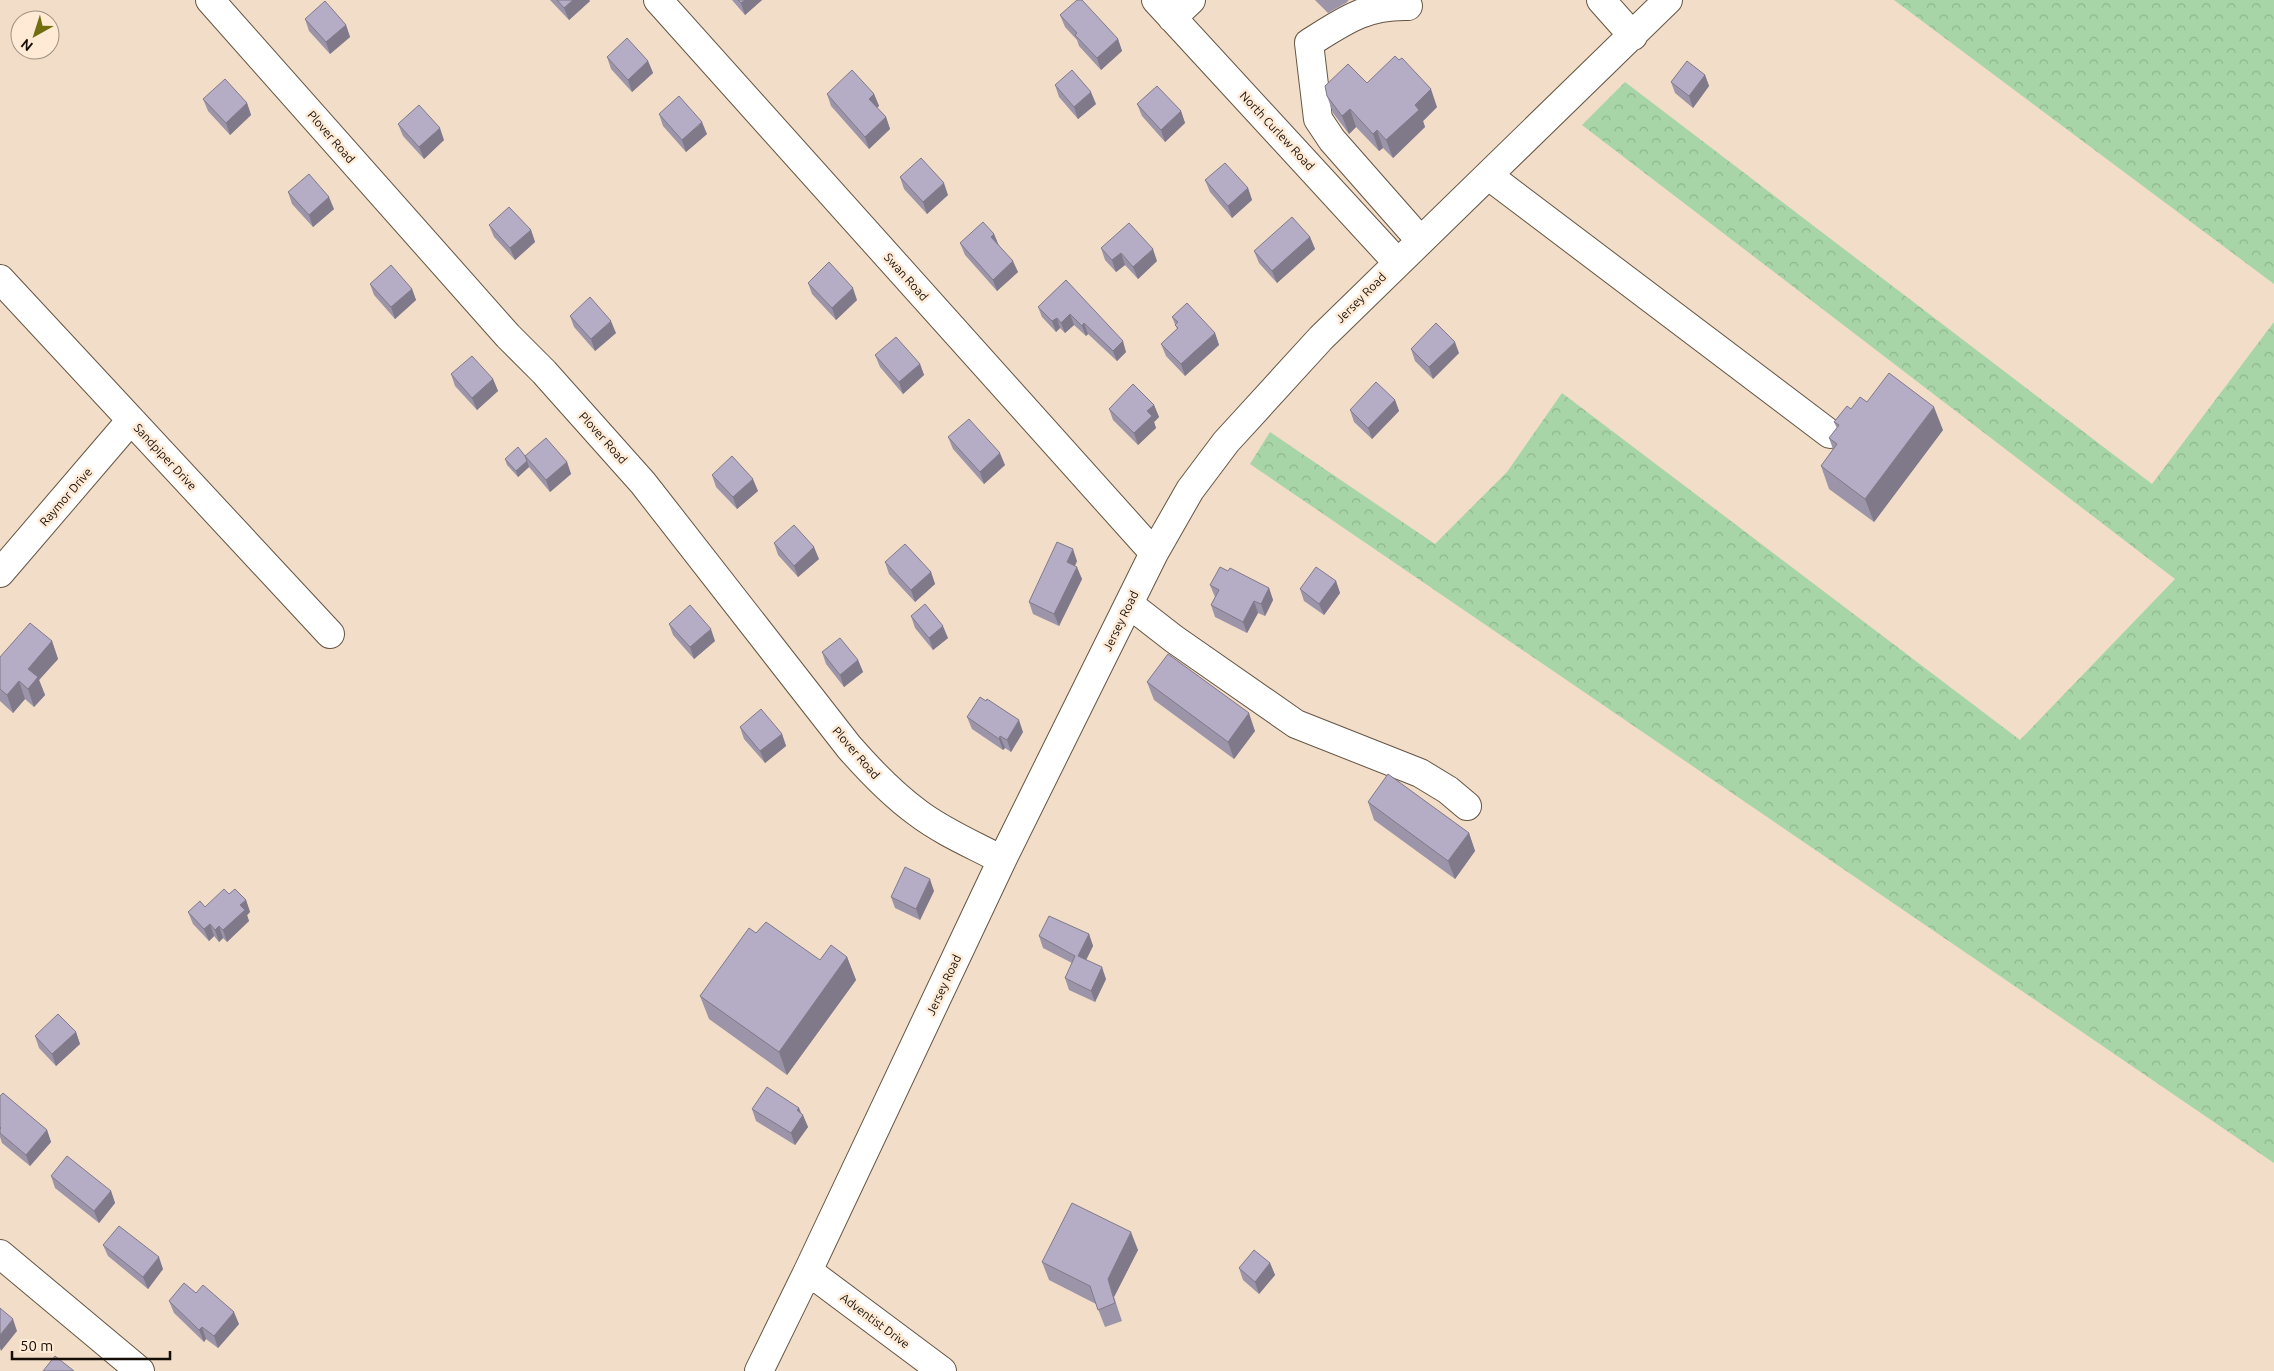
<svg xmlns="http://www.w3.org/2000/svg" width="2274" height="1371" font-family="Ubuntu,sans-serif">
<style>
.forest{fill:url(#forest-crowns)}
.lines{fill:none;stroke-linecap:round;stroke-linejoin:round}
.minor-casing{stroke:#655543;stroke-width:30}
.minor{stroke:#fff;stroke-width:28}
.wall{fill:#9c95a9}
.shaded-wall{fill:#7f798a}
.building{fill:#b5adc5;stroke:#7f798a}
.labels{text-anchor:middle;stroke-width:5;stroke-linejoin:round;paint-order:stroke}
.street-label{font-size:12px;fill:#140e07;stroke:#feead5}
</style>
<defs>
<pattern id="forest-crowns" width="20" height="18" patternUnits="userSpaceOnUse" patternTransform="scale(1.25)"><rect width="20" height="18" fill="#a7d5a7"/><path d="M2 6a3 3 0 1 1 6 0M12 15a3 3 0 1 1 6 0" fill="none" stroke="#8fb68e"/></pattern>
</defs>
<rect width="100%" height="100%" fill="#f1ddc8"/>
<!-- forest -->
<path class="forest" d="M1894,0H2274V284Z
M1625,82L2152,484L2274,322V1163L1250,464L1270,432L1435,544L1507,472L1562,393L2020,740L2175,579L1582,125Z"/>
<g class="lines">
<!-- minor casing -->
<g class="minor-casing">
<path id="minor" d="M210,0L508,336L544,372L643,483L849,747C870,771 892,794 918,813C943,832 974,845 1002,860
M658,0L1154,553
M1156,0L1397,262
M1601,0L1633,36
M1408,6C1365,5 1344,21 1309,43L1318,119L1332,140L1420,240
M1172,18L1191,0
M1489,176L1830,434
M0,279L330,634
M0,573L131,420
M1129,604L1174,639L1296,724L1420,773L1448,790L1467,806
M0,1254L140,1371
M808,1271L942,1371
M759,1371L808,1271L1002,860L1154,553L1190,490L1226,442L1321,338L1668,0"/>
</g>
<!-- minor -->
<use href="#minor" class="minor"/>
</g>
<!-- wall -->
<path class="wall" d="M550,0H589L590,1L569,20Z
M732,0H762L745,15Z
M1315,0H1349L1346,3L1328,13Z
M1060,15L1118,39L1122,51L1101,70L1079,46L1077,40L1065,27Z
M305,19L346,25L350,37L330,54L309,31Z
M607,57L648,61L653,73L632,92L611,69Z
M1705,75L1709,86L1693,108L1675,93L1671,82Z
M1367,83L1437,107L1423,121L1425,127L1393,158L1383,148L1379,151L1356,127L1349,134L1333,113L1327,96Z
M1055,85L1096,104L1078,119L1059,97Z
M827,94H874L879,106L877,108L886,117L890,129L869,149L831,106Z
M203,99L247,103L251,115L230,135L208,111Z
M1137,104L1181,111L1185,123L1165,142L1142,116Z
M659,114L707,134L686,152L663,126Z
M398,124L444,140L424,159L403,136Z
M900,177L948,195L927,214L904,189Z
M1205,180L1248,188L1252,200L1232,218L1210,192Z
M288,192L334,209L313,227L292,204Z
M489,225L531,230L535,242L515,260L494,237Z
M994,234L998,244L1018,272L997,291L965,255L960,243Z
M1310,237L1315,249L1277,283L1259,263L1254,251Z
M1101,248L1157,261L1138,279L1125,265L1116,272L1105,260Z
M1066,280L1126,352L1117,361L1088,334L1086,336L1074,325L1065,333L1060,328L1056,332L1042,317L1038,307Z
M808,283L857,300L836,320L812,294Z
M370,284L412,289L416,300L395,319L374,295Z
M570,316L616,333L595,351L574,327Z
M1172,317L1215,333L1219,345L1185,376L1166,356L1161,344L1177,329Z
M1411,349L1459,353L1433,379L1415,361Z
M875,355L920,364L924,375L903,394L880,367Z
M451,374L493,379L498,391L477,410L455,386Z
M1395,400L1399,411L1372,439L1354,422L1350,410Z
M1154,405L1159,417L1154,422L1156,428L1138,445L1113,420L1109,409Z
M1851,409L1943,430L1874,522L1829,489L1821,466L1833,449L1829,438L1837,428L1834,422Z
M948,437L1005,465L984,484L953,449Z
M525,456L567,462L571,474L550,492L529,467L518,477L507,465L505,459Z
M712,475L758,491L737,509L716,487Z
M774,543L819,559L798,577L778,555Z
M1077,561L1075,566L1082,579L1059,626L1033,614L1029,602Z
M885,562L931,572L935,584L915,602L889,574Z
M1228,571L1269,588L1273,600L1265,616L1258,613L1247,633L1215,617L1211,605L1215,597L1210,585Z
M1336,581L1340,593L1324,615L1304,601L1300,589Z
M911,616L948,638L933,650L915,628Z
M669,624L715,641L694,659L673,635Z
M52,641L58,659L39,680L45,695L34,707L25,699L13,713L0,701V657Z
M822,652L858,660L863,672L844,687L826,664Z
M1147,682L1255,731L1234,759L1154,700Z
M967,717L1023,732L1011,752L1005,748L1003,750L972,729Z
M740,727L782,734L786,746L765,763L744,739Z
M1368,802L1469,833L1475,851L1455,879L1374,820Z
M934,891L920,920L895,908L891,897Z
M229,894L246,900L250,912L247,915L249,921L227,942L223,938L219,942L214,936L209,941L193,924L188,912L205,907Z
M756,933L820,960L847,957L856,980L787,1075L709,1019L700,996Z
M1089,934L1093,946L1086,960L1106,979L1095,1002L1069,990L1065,978L1072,963L1043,948L1039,936Z
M76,1032L80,1044L56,1066L39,1048L35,1036Z
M0,1096L47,1130L51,1142L30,1166L2,1143L0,1137Z
M799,1108L808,1127L795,1145L756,1121L752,1109Z
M51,1176L111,1191L115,1203L99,1223L55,1188Z
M103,1245L163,1269L148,1289L108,1256Z
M1138,1250L1114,1297L1122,1321L1105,1327L1096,1304L1049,1280L1042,1262Z
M1270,1263L1275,1275L1259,1294L1243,1280L1239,1268Z
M169,1301L239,1324L218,1348L206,1339L204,1342L174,1313Z"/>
<!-- shaded-wall -->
<path class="shaded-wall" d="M573,0H589L590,1L569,20L564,8Z
M745,0H762L745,15L741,3Z
M346,25L350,37L330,54L326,42Z
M1118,39L1122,51L1101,70L1097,58Z
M648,61L653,73L632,92L628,80Z
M1705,75L1709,86L1693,108L1689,96Z
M1431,89L1437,107L1423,121L1425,127L1393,158L1386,140L1415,105Z
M1091,92L1096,104L1078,119L1074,107Z
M874,94L879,106L873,111L869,99Z
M247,103L251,115L230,135L226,123Z
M1350,109L1356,127L1349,134L1342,116Z
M1181,111L1185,123L1165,142L1161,130Z
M886,117L890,129L869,149L865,137Z
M702,122L707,134L686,152L682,140Z
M440,128L444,140L424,159L419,147Z
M1377,130L1383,148L1379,151L1373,134Z
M944,183L948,195L927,214L923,202Z
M1248,188L1252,200L1232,218L1228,206Z
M329,197L334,209L313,227L309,215Z
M531,230L535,242L515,260L510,248Z
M994,234L999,246L991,237Z
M1310,237L1315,249L1277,283L1272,271Z
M1153,249L1157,261L1138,279L1133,267Z
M1121,253L1125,265L1116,272L1112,260Z
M1013,261L1018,272L997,291L993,280Z
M853,288L857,300L836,320L832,308Z
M412,289L416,300L395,319L391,307Z
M1070,314L1074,325L1065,333L1061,323Z
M1057,318L1060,328L1056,332L1052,321Z
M611,321L616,333L595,351L591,339Z
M1084,323L1088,334L1086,336L1082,326Z
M1215,333L1219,345L1185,376L1181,364Z
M1123,341L1126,352L1117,361L1113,351Z
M1455,342L1459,353L1433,379L1429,367Z
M920,364L924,375L903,394L899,382Z
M493,379L498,391L477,410L472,398Z
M1395,400L1399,411L1372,439L1368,428Z
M1154,405L1159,417L1154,422L1156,428L1138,445L1134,433L1147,411Z
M1934,407L1943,430L1874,522L1865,499Z
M1000,453L1005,465L984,484L980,472Z
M527,461L529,467L518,477L516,471Z
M567,462L571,474L550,492L546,480Z
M753,479L758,491L737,509L733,497Z
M814,547L819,559L798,577L794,566Z
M1073,549L1077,561L1071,574L1067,562Z
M1077,567L1082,579L1059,626L1054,614Z
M931,572L935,584L915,602L911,590Z
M1336,581L1340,593L1324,615L1319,604Z
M1269,588L1273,600L1265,616L1261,604Z
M1254,601L1258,613L1247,633L1243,622Z
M943,626L948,638L933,650L929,638Z
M711,629L715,641L694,659L690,647Z
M52,641L58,659L39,680L45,695L34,707L28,689V669Z
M858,660L863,672L844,687L840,675Z
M19,681L25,699L13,713L7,695Z
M1249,713L1255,731L1234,759L1228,742Z
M1019,720L1023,732L1011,752L1007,740Z
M782,734L786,746L765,763L760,751Z
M1000,736L1005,748L1003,750L999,739Z
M1469,833L1475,851L1455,879L1448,861Z
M930,879L934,891L920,920L916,909Z
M246,900L250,912L247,915L249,921L227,942L223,930L240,905Z
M210,924L214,936L209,941L204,929Z
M219,926L223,938L219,942L215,930Z
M1089,934L1093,946L1082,968L1078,956Z
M847,957L856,980L787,1075L779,1052Z
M1102,967L1106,979L1095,1002L1091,991Z
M76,1032L80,1044L56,1066L52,1054Z
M799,1108L802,1117L803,1115L808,1127L795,1145L791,1133L797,1110Z
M47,1130L51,1142L30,1166L26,1155Z
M111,1191L115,1203L99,1223L94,1211Z
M1131,1232L1138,1250L1114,1297L1122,1321L1108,1279Z
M159,1257L163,1269L148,1289L143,1277Z
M1270,1263L1275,1275L1259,1294L1255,1282Z
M234,1312L239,1324L218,1348L214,1336Z
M13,1319L17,1331L1,1351L0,1348V1335Z
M202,1327L206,1339L204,1342L199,1330Z"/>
<!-- building -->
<path class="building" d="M557,0H573L564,8Z
M738,0H745L741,3Z
M1077,0H1082L1118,39L1097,58L1075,35L1077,33L1060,15Z
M325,1L346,25L326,42L305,19Z
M627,38L648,61L628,80L607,57Z
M1395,56L1399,60L1402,58L1431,89L1415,105L1419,110L1386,140L1377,130L1373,134L1350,109L1342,116L1327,96L1325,86L1348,64L1367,83Z
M1687,61L1705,75L1689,96L1671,82Z
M852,70L874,94L869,99L886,117L865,137L827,94Z
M1072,70L1091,92L1074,107L1055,85Z
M225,79L247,103L226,123L203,99Z
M1157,86L1181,111L1161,130L1137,104Z
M679,96L702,122L682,140L659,114Z
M419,105L440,128L419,147L398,124Z
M921,158L944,183L923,202L900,177Z
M1225,163L1248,188L1228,206L1205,180Z
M309,174L329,197L309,215L288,192Z
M509,207L531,230L510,248L489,225Z
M1292,217L1310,237L1272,271L1254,251Z
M983,222L994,234L991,237L1013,261L993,280L960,243Z
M1129,223L1153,249L1133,267L1121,253L1112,260L1101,248Z
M829,262L853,288L832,308L808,283Z
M391,265L412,289L391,307L370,284Z
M1066,280L1123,341L1113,351L1084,323L1082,326L1070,314L1061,323L1057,318L1052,321L1038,307Z
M590,297L611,321L591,339L570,316Z
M1187,303L1215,333L1181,364L1161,344L1178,328L1175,325L1178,322L1172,317Z
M1436,323L1455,342L1429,367L1411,349Z
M896,337L920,364L899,382L875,355Z
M472,356L493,379L472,398L451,374Z
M1889,373L1934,407L1865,499L1821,466L1837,444L1829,438L1839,425L1834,422L1847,406L1851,409L1860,397L1867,402Z
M1376,382L1395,400L1368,428L1350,410Z
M1133,384L1154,405L1147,411L1152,416L1134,433L1109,409Z
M969,419L1000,453L980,472L948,437Z
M546,438L567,462L546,480L525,456Z
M518,447L525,456L527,461L516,471L505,459Z
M732,456L753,479L733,497L712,475Z
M794,525L814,547L794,566L774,543Z
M1057,542L1073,549L1067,562L1077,567L1054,614L1029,602Z
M905,544L931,572L911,590L885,562Z
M1220,567L1228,571L1230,568L1269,588L1261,604L1254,601L1243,622L1211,605L1219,590L1210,585Z
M1316,567L1336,581L1319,604L1300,589Z
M925,604L943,626L929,638L911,616Z
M690,605L711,629L690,647L669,624Z
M30,623L52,641L28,669L38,677L28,689L19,681L7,695L0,689V657Z
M840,638L858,660L840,675L822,652Z
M1168,654L1249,713L1228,742L1147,682Z
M980,697L986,701L987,699L1019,720L1007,740L1000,736L999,739L967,717Z
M761,709L782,734L760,751L740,727Z
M1388,774L1469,833L1448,861L1368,802Z
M905,867L930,879L916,909L891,897Z
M224,889L229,894L235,889L246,900L240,905L245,910L223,930L219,926L215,930L210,924L204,929L188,912L200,901L205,907Z
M1049,916L1089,934L1078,956L1102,967L1091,991L1065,978L1075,956L1039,936Z
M766,922L820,960L831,945L847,957L779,1052L700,996L749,928L756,933Z
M58,1014L76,1032L52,1054L35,1036Z
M767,1087L799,1108L797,1110L803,1115L791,1133L752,1109Z
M3,1093L47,1130L26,1155L0,1133V1129L1,1128L0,1127V1096Z
M67,1156L111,1191L94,1211L51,1176Z
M1072,1203L1131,1232L1108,1279L1115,1303L1098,1310L1090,1286L1042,1262Z
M119,1226L159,1257L143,1277L103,1245Z
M1254,1250L1270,1263L1255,1282L1239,1268Z
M184,1283L196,1293L203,1285L234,1312L214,1336L202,1327L199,1330L169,1301Z
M0,1308L13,1319L0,1335Z
M55,1356L74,1371H43Z"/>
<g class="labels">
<!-- street labels -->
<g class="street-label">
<text transform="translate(1277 131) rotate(47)" y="4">North Curlew Road</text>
<text transform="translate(331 137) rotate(49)" y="4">Plover Road</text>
<text transform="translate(906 277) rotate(48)" y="4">Swan Road</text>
<text transform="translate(1361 298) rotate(-45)" y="4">Jersey Road</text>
<text transform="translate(603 438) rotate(48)" y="4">Plover Road</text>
<text transform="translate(165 457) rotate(47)" y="4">Sandpiper Drive</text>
<text transform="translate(66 497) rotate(-49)" y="4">Raymor Drive</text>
<text transform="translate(1121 621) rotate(-64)" y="4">Jersey Road</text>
<text transform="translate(856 753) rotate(49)" y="4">Plover Road</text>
<text transform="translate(944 985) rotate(-65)" y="4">Jersey Road</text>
<text transform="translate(875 1321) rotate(37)" y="4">Adventist Drive</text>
</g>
</g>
<!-- north arrow -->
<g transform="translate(35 35) rotate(219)"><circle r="24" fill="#feead5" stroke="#a09283"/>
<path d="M0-4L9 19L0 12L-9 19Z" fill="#726e0f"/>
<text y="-8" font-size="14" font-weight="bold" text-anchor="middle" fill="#140e07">N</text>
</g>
<!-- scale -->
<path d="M12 1351v8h158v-8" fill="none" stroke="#140e07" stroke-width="2.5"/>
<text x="20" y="1351" font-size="15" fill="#140e07" stroke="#feead5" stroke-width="4" paint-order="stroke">50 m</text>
</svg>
